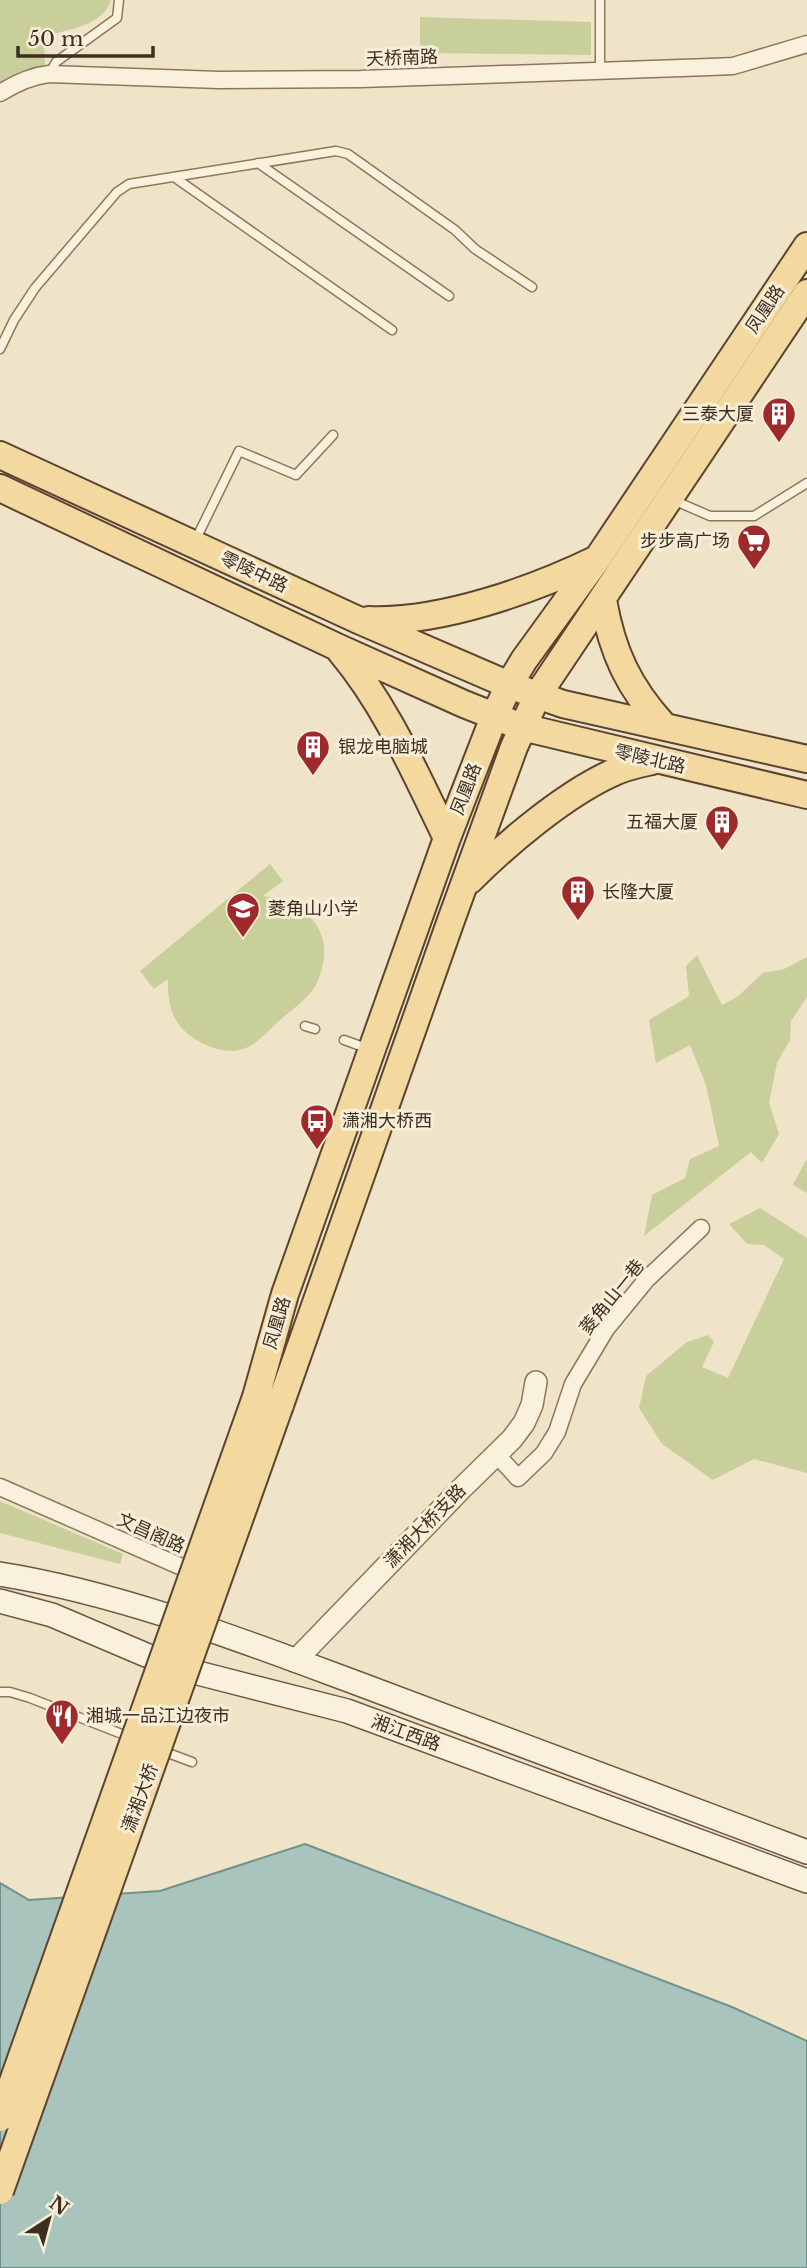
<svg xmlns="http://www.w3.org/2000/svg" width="807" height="2268" font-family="'Libre Baskerville','Noto Sans SC',serif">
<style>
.green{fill:#c9cf9b}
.water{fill:#a9c4bc;stroke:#6f938a;stroke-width:2}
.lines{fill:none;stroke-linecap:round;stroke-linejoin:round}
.service-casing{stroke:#8d765c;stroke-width:11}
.minor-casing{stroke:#8d765c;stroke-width:19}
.tertiary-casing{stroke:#8d765c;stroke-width:24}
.secondary-casing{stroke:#6f573f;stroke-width:26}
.primary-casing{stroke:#5b4430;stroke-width:30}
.service{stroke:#faf1dc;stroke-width:8}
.minor{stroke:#faf1dc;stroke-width:16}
.tertiary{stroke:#faf1dc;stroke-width:21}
.secondary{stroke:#faf1dc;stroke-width:23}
.primary{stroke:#f3d9a0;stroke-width:26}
.primary-bridge-casing{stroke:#5b4430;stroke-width:30;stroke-linecap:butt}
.primary-bridge{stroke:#f3d9a0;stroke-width:26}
.labels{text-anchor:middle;stroke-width:6;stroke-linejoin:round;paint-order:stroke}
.street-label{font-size:18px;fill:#3d2e20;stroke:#f7eed8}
.poi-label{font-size:18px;fill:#3d2e20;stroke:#f7eed8;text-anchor:start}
</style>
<rect width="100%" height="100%" fill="#f0e4c8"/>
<!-- green -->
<path class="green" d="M0,0H111C103,26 67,30 44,36L45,66C26,67 16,73 0,83Z
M420,17L591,22V55L420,53Z
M270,864L283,881L263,896C301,901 333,925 322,968C320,976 317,985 311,992C302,1003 289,1012 279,1021C269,1030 258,1043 246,1048C228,1055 210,1048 195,1039C172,1025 167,1003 168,979L154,989L140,971Z
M697,955L722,1005L737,997L763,973L784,969L807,957V997L791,1021L790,1040L777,1063L769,1103L779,1134L762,1163L751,1152L644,1236L652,1195L685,1178L690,1159L719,1146L706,1085L690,1045L656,1063L649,1020L689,996L686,966Z
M806,1160H807V1193L793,1185Z
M760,1208L807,1238V1473L754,1459L713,1480L662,1444L639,1408L646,1376L687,1342L708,1335L714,1342L702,1367L728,1378L784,1259L764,1245L747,1244L729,1224Z
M0,1501L123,1554L120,1564L0,1533Z"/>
<!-- water -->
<path class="water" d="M305,1844L732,2007L807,2041V2268H0V1883L29,1900L160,1891Z"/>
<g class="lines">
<!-- service casing -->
<g class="service-casing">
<path id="service" d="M600,70V0
M49,74L56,62L117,18L119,0
M258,163L449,296
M174,177L392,330
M0,349L14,320L35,288L117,192L129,184L336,151L348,154L455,230L475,249L532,287
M673,500L710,516H754L807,483
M195,541L239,451L296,475L333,435
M305,1026L315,1029
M344,1040L369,1049
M0,1692H10L30,1698L132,1738
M160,1750L192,1762"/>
</g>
<!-- minor casing -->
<g class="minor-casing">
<path id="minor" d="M0,93C16,83 31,76 49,74L219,80L361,79L710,67L733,66L807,44
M497,1455L518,1478L544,1453L557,1432L573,1384L606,1329L647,1279L701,1228
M0,1487L200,1575"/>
</g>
<!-- tertiary casing -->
<g class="tertiary-casing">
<path id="tertiary" d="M295,1661L461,1489L512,1439L524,1423L532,1405L536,1382"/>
</g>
<!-- secondary casing -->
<g class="secondary-casing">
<path id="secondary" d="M0,1574C125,1594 251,1644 370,1688C515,1743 661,1797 807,1852
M0,1601L52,1615L146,1655L194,1672L347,1711L807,1881"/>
</g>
<!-- primary casing -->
<g class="primary-casing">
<path id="primary" d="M0,455L356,619L509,685L563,704L807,759
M0,488L337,647L464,704L522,727L807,795
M603,600C612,652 629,688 664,726
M369,620C440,623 533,590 597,559
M341,652C387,707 415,773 447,838
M470,880C506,844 563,796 610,774C623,767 638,764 652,761
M256,1397L285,1294L447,838L494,717L509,685L524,660L598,558L807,246
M280,1405L450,923L514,747L537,696L807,293"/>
</g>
<!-- service -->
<use href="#service" class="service"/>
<!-- minor -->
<use href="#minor" class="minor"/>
<!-- tertiary -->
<use href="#tertiary" class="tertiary"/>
<!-- secondary -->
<use href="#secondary" class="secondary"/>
<!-- primary -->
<use href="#primary" class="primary"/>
<!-- primary-bridge casing -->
<g class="primary-bridge-casing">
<path id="primary-bridge" d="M0,2118L256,1397
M0,2191L280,1405"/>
</g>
<!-- primary-bridge -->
<use href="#primary-bridge" class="primary-bridge"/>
</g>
<!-- icons -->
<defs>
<g id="building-pin" transform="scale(1.75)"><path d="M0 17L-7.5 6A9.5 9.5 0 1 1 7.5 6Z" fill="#9e2a2b" stroke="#f7eed8"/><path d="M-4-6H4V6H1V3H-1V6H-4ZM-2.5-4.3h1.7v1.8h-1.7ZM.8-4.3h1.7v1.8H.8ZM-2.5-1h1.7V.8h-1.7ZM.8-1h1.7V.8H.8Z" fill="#fff"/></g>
<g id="supermarket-pin" transform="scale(1.75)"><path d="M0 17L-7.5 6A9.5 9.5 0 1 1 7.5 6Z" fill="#9e2a2b" stroke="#f7eed8"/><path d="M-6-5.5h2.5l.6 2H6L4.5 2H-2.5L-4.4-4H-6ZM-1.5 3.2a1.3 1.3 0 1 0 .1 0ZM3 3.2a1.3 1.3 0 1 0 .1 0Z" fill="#fff"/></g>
<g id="school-pin" transform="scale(1.75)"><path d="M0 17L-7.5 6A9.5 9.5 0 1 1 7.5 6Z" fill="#9e2a2b" stroke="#f7eed8"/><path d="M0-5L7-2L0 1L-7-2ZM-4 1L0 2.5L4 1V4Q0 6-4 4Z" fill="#fff"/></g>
<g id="bus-pin" transform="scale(1.75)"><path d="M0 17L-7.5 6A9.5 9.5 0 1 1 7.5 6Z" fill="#9e2a2b" stroke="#f7eed8"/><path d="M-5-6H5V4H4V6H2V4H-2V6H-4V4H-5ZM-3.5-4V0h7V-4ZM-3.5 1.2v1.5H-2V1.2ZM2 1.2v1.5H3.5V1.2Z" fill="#fff"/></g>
<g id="restaurant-pin" transform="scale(1.75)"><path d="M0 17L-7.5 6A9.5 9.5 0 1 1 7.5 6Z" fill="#9e2a2b" stroke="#f7eed8"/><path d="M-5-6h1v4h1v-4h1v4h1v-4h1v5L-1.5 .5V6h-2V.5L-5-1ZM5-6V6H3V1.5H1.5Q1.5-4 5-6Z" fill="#fff"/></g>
</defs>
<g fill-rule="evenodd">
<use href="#building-pin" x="779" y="414"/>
<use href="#supermarket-pin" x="754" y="541"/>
<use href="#building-pin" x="313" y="747"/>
<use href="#building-pin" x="722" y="822"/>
<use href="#building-pin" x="578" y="892"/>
<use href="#school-pin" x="243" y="909"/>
<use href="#bus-pin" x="317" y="1121"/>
<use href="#restaurant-pin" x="62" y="1716"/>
</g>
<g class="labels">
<!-- street labels -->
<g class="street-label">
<text transform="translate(402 58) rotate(-2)" y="6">天桥南路</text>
<text transform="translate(765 309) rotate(-56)" y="6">凤凰路</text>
<text transform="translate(254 572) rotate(25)" y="6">零陵中路</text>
<text transform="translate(650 759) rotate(13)" y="6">零陵北路</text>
<text transform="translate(466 789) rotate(-69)" y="6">凤凰路</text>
<text transform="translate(612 1297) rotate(-51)" y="6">菱角山一巷</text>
<text transform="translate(277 1323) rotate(-74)" y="6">凤凰路</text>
<text transform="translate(425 1526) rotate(-46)" y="6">潇湘大桥支路</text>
<text transform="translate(151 1533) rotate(24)" y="6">文昌阁路</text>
<text transform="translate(406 1733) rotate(20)" y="6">湘江西路</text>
<text transform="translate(140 1798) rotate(-70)" y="6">潇湘大桥</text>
</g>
<!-- poi labels -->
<g class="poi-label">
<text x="754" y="420" text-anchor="end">三泰大厦</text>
<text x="730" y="547" text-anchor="end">步步高广场</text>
<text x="338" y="753">银龙电脑城</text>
<text x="698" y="828" text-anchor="end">五福大厦</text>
<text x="602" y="898">长隆大厦</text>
<text x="268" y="915">菱角山小学</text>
<text x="342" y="1127">潇湘大桥西</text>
<text x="86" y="1722">湘城一品江边夜市</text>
</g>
</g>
<!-- north arrow -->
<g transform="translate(49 2219) rotate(36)" stroke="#f7eed8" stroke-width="5" paint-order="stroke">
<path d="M0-5L12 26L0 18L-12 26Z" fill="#3d2e20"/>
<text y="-10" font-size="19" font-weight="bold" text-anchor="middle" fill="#3d2e20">N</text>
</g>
<!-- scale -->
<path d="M18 46v10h135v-10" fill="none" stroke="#3d2e20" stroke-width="3.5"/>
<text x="28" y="46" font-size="21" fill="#3d2e20" stroke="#f7eed8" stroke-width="5" paint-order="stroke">50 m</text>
</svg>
